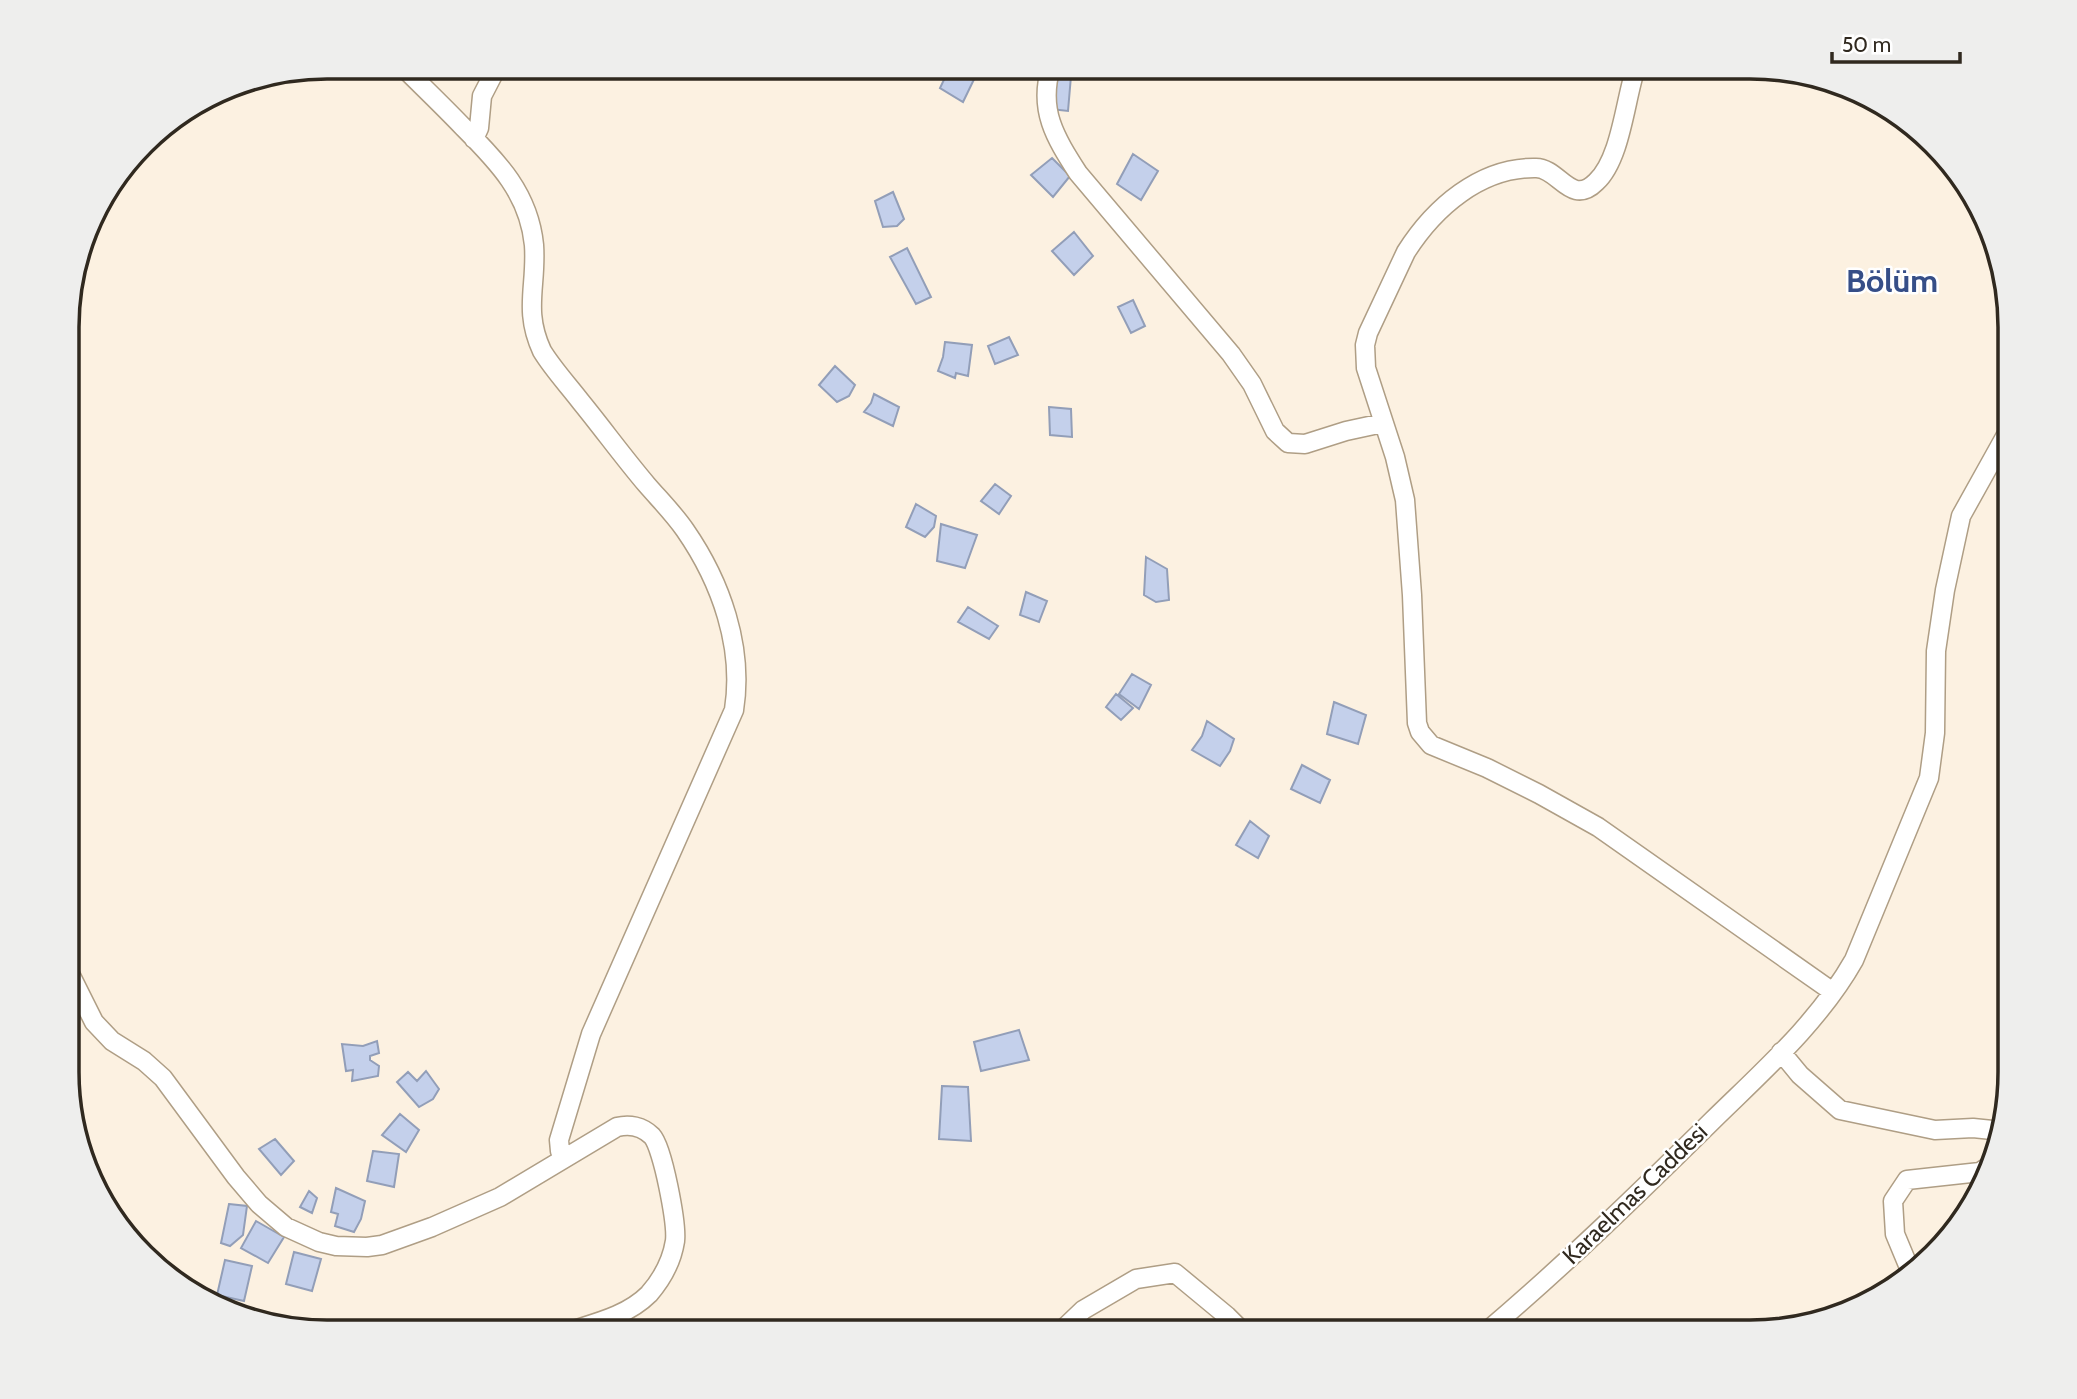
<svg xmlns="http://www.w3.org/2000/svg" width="2077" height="1399" font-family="Cabin,sans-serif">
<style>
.building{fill:#c4d0eb;stroke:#929eb8;stroke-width:2}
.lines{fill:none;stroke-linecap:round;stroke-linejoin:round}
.minor-casing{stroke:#af9e85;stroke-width:21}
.minor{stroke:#fff;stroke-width:18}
.labels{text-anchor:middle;stroke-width:5;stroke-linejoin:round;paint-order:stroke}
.street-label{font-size:24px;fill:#30291f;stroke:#fff}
.district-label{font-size:32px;font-weight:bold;fill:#364e87;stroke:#fff}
.rim{fill:none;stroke:#30291f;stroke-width:3.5}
</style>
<rect width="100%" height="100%" fill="#fcf1e1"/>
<!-- building -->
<path class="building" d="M950,67H976L979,69L963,102L940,88Z
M1054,74L1071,76L1068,111L1051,109Z
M1133,154L1158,171L1141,200L1117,184Z
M1052,158L1070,176L1053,197L1031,175Z
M893,192L904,219L897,226L883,227L875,201Z
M1074,232L1093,256L1074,275L1052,251Z
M907,248L931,297L916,304L890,257Z
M1133,300L1145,326L1131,333L1118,307Z
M1009,337L1018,355L995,364L988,346Z
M945,342L972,345L968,376L956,373L955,378L938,371L943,357Z
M835,366L855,385L849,396L837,402L819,385Z
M874,394L899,407L893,426L864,412L871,403Z
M1049,407L1071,409L1072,437L1050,435Z
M995,484L1011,496L999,514L981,501Z
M916,504L936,516L934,527L925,537L906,527Z
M941,524L977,535L965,568L937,561Z
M1146,557L1167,569L1169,600L1156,602L1144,595Z
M1026,592L1047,601L1039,622L1020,615Z
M968,607L998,626L989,639L958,622Z
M1132,674L1151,685L1139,709L1119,694Z
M1116,694L1133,708L1121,720L1106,707Z
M1334,702L1366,715L1358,744L1327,734Z
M1207,721L1234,739L1230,751L1220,766L1192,750L1202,736Z
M1302,765L1330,780L1320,803L1291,789Z
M1250,821L1269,836L1258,858L1236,845Z
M1019,1030L1029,1060L981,1071L974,1042Z
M377,1041L379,1053L370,1056V1060L379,1066L378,1076L352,1081L353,1070L346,1071L342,1044L363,1046Z
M426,1071L439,1089L433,1099L419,1107L397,1082L408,1072L417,1081Z
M942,1086L968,1087L971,1141L939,1139Z
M400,1114L419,1130L406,1152L382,1135Z
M275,1139L294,1161L281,1175L259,1149Z
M373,1151L399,1154L394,1187L367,1181Z
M336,1188L365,1201L361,1219L354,1232L335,1226L338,1214L331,1212Z
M309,1191L317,1198L312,1213L300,1207Z
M229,1204L247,1206L243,1235L230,1246L221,1243Z
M256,1221L284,1237L268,1263L241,1248Z
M294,1252L321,1259L312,1291L286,1284Z
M225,1260L252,1266L244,1301L217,1295Z"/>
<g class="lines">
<!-- minor casing -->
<g class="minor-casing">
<path id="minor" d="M403,67C423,87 444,107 464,128C498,162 529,194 534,245C537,286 523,310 542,351C553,369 568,385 581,402C603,429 624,458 647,485C660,500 674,514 685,530C721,582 744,647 734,710L591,1034L559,1140L560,1151L564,1158
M1051,67C1038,110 1055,137 1078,173L1231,354L1252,384L1275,431L1288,443L1305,444L1346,431L1383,423
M1636,67C1625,100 1621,159 1596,182C1571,207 1559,168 1536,168C1480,167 1434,208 1406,252L1368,333L1365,345L1366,368L1395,457L1405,500L1412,595L1417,723L1420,732L1431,745L1487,768L1539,794L1598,827L1833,992
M474,139L479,128L482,96L497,67
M69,972L94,1022L112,1041L144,1061L163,1078L236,1177L259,1204L286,1227L319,1242L336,1246L367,1247L382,1245L432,1227L500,1197L617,1127C629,1124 642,1126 652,1136C663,1148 677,1224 675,1241C672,1260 662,1279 649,1294C627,1316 595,1323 567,1332
M1781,1052L1800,1075L1840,1110L1935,1130L1973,1128L2002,1131
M1910,1270L1895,1234L1893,1201L1907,1180L1980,1172L1992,1164
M1060,1332L1083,1310L1136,1279L1175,1273L1227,1316L1243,1332
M1486,1332C1565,1265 1639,1193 1713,1120C1763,1071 1819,1022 1854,960L1929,778L1935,733L1936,651L1945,590L1961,516L2010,428"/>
</g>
<!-- minor -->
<use href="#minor" class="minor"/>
</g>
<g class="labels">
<!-- street labels -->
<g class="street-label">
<text transform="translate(1635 1194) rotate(-44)" y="8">Karaelmas Caddesi</text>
</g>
<!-- district labels -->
<g class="district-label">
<text x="1892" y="292">Bölüm</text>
</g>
</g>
<!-- crop -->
<path d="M0 0H2077V1399H0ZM327 79H1750A248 248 0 0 1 1998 327V1072A248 248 0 0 1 1750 1320H327A248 248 0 0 1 79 1072V327A248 248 0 0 1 327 79Z" fill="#eeeeed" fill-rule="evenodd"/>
<path class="rim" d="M327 79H1750A248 248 0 0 1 1998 327V1072A248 248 0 0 1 1750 1320H327A248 248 0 0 1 79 1072V327A248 248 0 0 1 327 79Z"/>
<!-- scale -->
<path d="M1832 52v10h128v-10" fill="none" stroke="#30291f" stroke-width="3.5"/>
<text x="1842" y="52" font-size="21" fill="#30291f" stroke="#ffffff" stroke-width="5" paint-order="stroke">50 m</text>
</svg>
